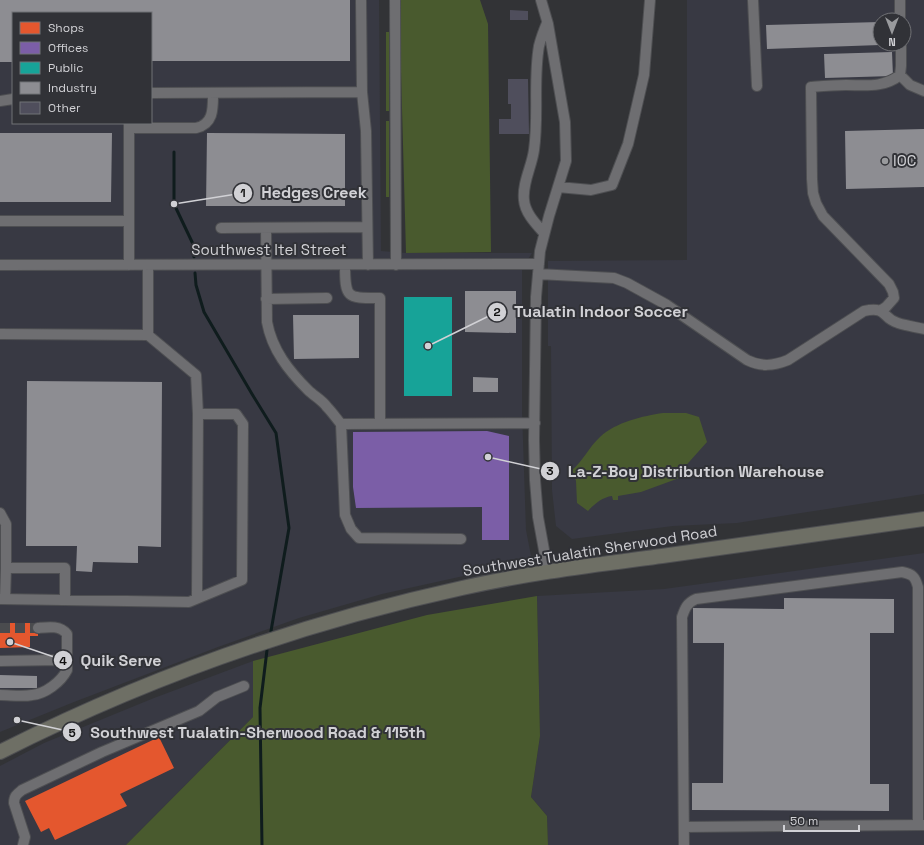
<svg xmlns="http://www.w3.org/2000/svg" width="924" height="845" font-family="'Space Grotesk',sans-serif">
<style>
.built{fill:#383943;fill-rule:evenodd}
.green{fill:#495a2e}
.shops{fill:#e4572e}
.offices{fill:#7b5ea7}
.public{fill:#17a398}
.industry{fill:#8d8d92}
.lines{fill:none;stroke-linecap:round;stroke-linejoin:round}
.stream{stroke:#0f1c1d;stroke-width:3}
.building{fill:#4f4e5c}
.minor-tunnel{stroke:#4a4b4e;stroke-width:10;stroke-dasharray:10 5;stroke-linecap:butt}
.minor-casing{stroke:#4e4f52;stroke-width:12}
.highway-casing{stroke:#4e4f52;stroke-width:16}
.minor{stroke:#6e6e71;stroke-width:10}
.highway{stroke:#6e6f65;stroke-width:14}
.poi-dot{fill:#999a9d;stroke:#313237;stroke-width:1.5}
.labels{text-anchor:middle;stroke-width:4;stroke-linejoin:round;paint-order:stroke}
.poi-label{font-size:15px;fill:#d1d1d5;stroke:#313237;text-anchor:start}
.street-label{font-size:15px;fill:#d1d1d5;stroke:#313237}
.leader{fill:none;stroke:#d1d1d5;stroke-width:1.5}
.callout-dot{fill:#d1d1d5;stroke:#313237;stroke-width:1.5}
.mark-label{font-size:12px;text-anchor:middle;font-weight:bold;fill:#111}
.callout-label{font-size:16px;text-anchor:middle;font-weight:bold;fill:#d1d1d5;stroke:#313237;stroke-width:4;stroke-linejoin:round;paint-order:stroke}
</style>
<rect width="100%" height="100%" fill="#323336"/>
<!-- built -->
<path class="built" d="M0,0H379L381,251L406,253H532L522,269V411L526,530L532,561L382,594L299,618L218,647L74,702L0,732ZM13,13H151V123H13Z
M687,0H924V494L737,523L673,526L572,539L556,526L552,490L551,346H548V261L687,260ZM880,20H904V44H880Z
M924,553V845H548L547,816L531,797L540,736L537,596L664,589Z
M253,661V717L126,845H0V766L44,743L154,698Z"/>
<!-- green -->
<path class="green" d="M399,0H480L488,24L491,252L406,253Z
M386,32H389V111H386Z
M386,121H389V197H386Z
M663,413H686L699,417L707,442L681,471L682,477L641,492L618,496V500H613L612,496C603,497 594,504 588,511L577,503L576,481L572,470C583,461 589,447 600,437C616,422 643,416 663,413Z
M537,596L540,736L531,797L547,816L548,845H126L253,717V661L427,615Z"/>
<!-- shops -->
<path class="shops" d="M0,623H38V636H30V647L0,648Z
M159,737L174,768L120,794L127,806L55,840L49,828L41,832L25,801Z"/>
<!-- offices -->
<path class="offices" d="M487,431L509,436V540H482V507L356,508L353,487V432Z"/>
<!-- public -->
<path class="public" d="M404,297H452V396H404Z"/>
<!-- industry -->
<path class="industry" d="M0,0H350V61H151V13H13V62H0Z
M880,22V45L767,49L766,25Z
M892,52L893,76L825,78L824,54Z
M924,129V187L846,189L845,131Z
M0,133H112L111,202H0Z
M207,133L345,134V206H206Z
M465,291H516V333L465,332Z
M293,315H359V358L294,359Z
M473,377L498,378V392H473Z
M27,381L162,382L161,547L138,546V563L93,562L92,572L76,571L77,546H26Z
M784,598L894,599V633H870V784H889V811L692,810V783H723L724,643H693V608L784,609Z
M0,675L37,676V688H0Z"/>
<g class="lines">
<!-- stream -->
<path class="stream" d="M174,152V204L193,244L194,257
M195,273L196,285L204,312L252,394L276,433L289,528L271,631
M262,845L260,708L267,650"/>
</g>
<!-- building -->
<path class="building" d="M510,10L528,11V20H510Z
M508,79H528L529,134H499V119H511V104H508Z"/>
<g class="lines">
<!-- minor-tunnel -->
<path class="minor-tunnel" d="M0,628H38"/>
<!-- minor casing -->
<g class="minor-casing">
<path id="minor" d="M361,0L362,92
M395,0L396,265
M541,0L548,24L565,122L566,161L549,216L540,251L536,297L534,440L535,480L538,517L548,572
M753,0L757,86
M900,0V20
M900,75L910,85L924,91
M151,93L362,92L366,131L368,265
M0,101L13,99
M129,123V265
M129,128H196C214,124 213,108 213,93
M558,187L591,190L612,185L628,144L644,75L650,0
M0,221H129
M221,228L367,227
M266,228L267,322C272,350 289,371 308,390C314,396 322,400 327,407C332,412 336,418 341,424L535,423
M544,233C536,224 525,213 524,200C522,183 532,166 534,150C539,115 533,80 539,46C541,38 544,30 547,23
M0,265L539,264
M148,265V335
M345,265C345,299 347,298 380,298V423
M538,274L614,278L627,283L667,305L747,360C761,367 773,366 788,360L864,311C888,306 881,318 898,323C907,326 916,327 924,329
M266,299L327,298
M880,311L886,307L894,298L893,292L889,284L823,216L816,203L813,193L812,179L811,87C823,86 834,85 846,85C865,85 884,88 900,75L901,66V44
M0,334L148,335L196,375L198,414H236L243,424L242,580L189,602L0,599
M341,424L345,515L351,529L359,538L461,539
M0,513L6,524V568
M197,598L198,414
M5,599L6,568H65V600
M38,628C48,627 60,625 67,634V670
M0,661L59,660L64,664L67,670C61,682 45,694 32,695C22,697 10,695 0,695
M684,827L924,825
M23,845L25,837L14,803C14,796 17,794 22,790L102,752L199,711L217,697L244,686
M684,845L682,617C685,608 687,603 696,599L902,572C912,574 915,576 918,587V825"/>
</g>
<!-- highway casing -->
<g class="highway-casing">
<path id="highway" d="M0,752C146,678 302,623 462,588C528,573 595,565 662,556C749,544 837,531 924,519"/>
</g>
<!-- minor -->
<use href="#minor" class="minor"/>
<!-- highway -->
<use href="#highway" class="highway"/>
</g>
<!-- markers -->
<circle class="poi-dot" cx="885" cy="161" r="4"/>
<g class="labels">
<!-- poi labels -->
<g class="poi-label">
<text x="893" y="166">IOC</text>
</g>
<!-- street labels -->
<g class="street-label">
<text x="269" y="255">Southwest Itel Street</text>
<text transform="translate(590 551) rotate(-9)" y="5">Southwest Tualatin Sherwood Road</text>
</g>
</g>
<!-- callouts -->
<path class="leader" d="M174 204L243 193M428 346L497 312M488 457L550 471M10 642L63 660M17 720L72 732"/>
<g class="callout-dot">
<circle cx="174" cy="204" r="4"/>
<circle cx="428" cy="346" r="4"/>
<circle cx="488" cy="457" r="4"/>
<circle cx="10" cy="642" r="4"/>
<circle cx="17" cy="720" r="4"/>
<circle cx="243" cy="193" r="10"/>
<circle cx="497" cy="312" r="10"/>
<circle cx="550" cy="471" r="10"/>
<circle cx="63" cy="660" r="10"/>
<circle cx="72" cy="732" r="10"/>
</g>
<g class="mark-label">
<text x="243" y="197">1</text>
<text x="497" y="316">2</text>
<text x="550" y="475">3</text>
<text x="63" y="665">4</text>
<text x="72" y="737">5</text>
</g>
<g class="callout-label">
<text x="314" y="198">Hedges Creek</text>
<text x="601" y="317">Tualatin Indoor Soccer</text>
<text x="696" y="477">La-Z-Boy Distribution Warehouse</text>
<text x="121" y="666">Quik Serve</text>
<text x="258" y="738">Southwest Tualatin-Sherwood Road &amp; 115th</text>
</g>
<!-- legend -->
<rect x="12" y="12" width="140" height="112" fill="#313237" stroke="#717276"/>
<rect x="20" y="22" width="20" height="12" fill="#e4572e" stroke="#717276"/>
<text x="48" y="32" font-size="12" fill="#d1d1d5">Shops</text>
<rect x="20" y="42" width="20" height="12" fill="#7b5ea7" stroke="#717276"/>
<text x="48" y="52" font-size="12" fill="#d1d1d5">Offices</text>
<rect x="20" y="62" width="20" height="12" fill="#17a398" stroke="#717276"/>
<text x="48" y="72" font-size="12" fill="#d1d1d5">Public</text>
<rect x="20" y="82" width="20" height="12" fill="#8d8d92" stroke="#717276"/>
<text x="48" y="92" font-size="12" fill="#d1d1d5">Industry</text>
<rect x="20" y="102" width="20" height="12" fill="#4f4e5c" stroke="#717276"/>
<text x="48" y="112" font-size="12" fill="#d1d1d5">Other</text>
<!-- north arrow -->
<g transform="translate(892 32) rotate(180)"><circle r="19" fill="#313237" stroke="#717276"/>
<path d="M0-3L7 15L0 10L-7 15Z" fill="#999a9d"/>
<text y="-6" font-size="11" font-weight="bold" text-anchor="middle" fill="#d1d1d5">N</text>
</g>
<!-- scale -->
<path d="M784 825v6h75v-6" fill="none" stroke="#d1d1d5" stroke-width="2"/>
<text x="790" y="825" font-size="12" fill="#d1d1d5" stroke="#313237" stroke-width="3" paint-order="stroke">50 m</text>
</svg>
